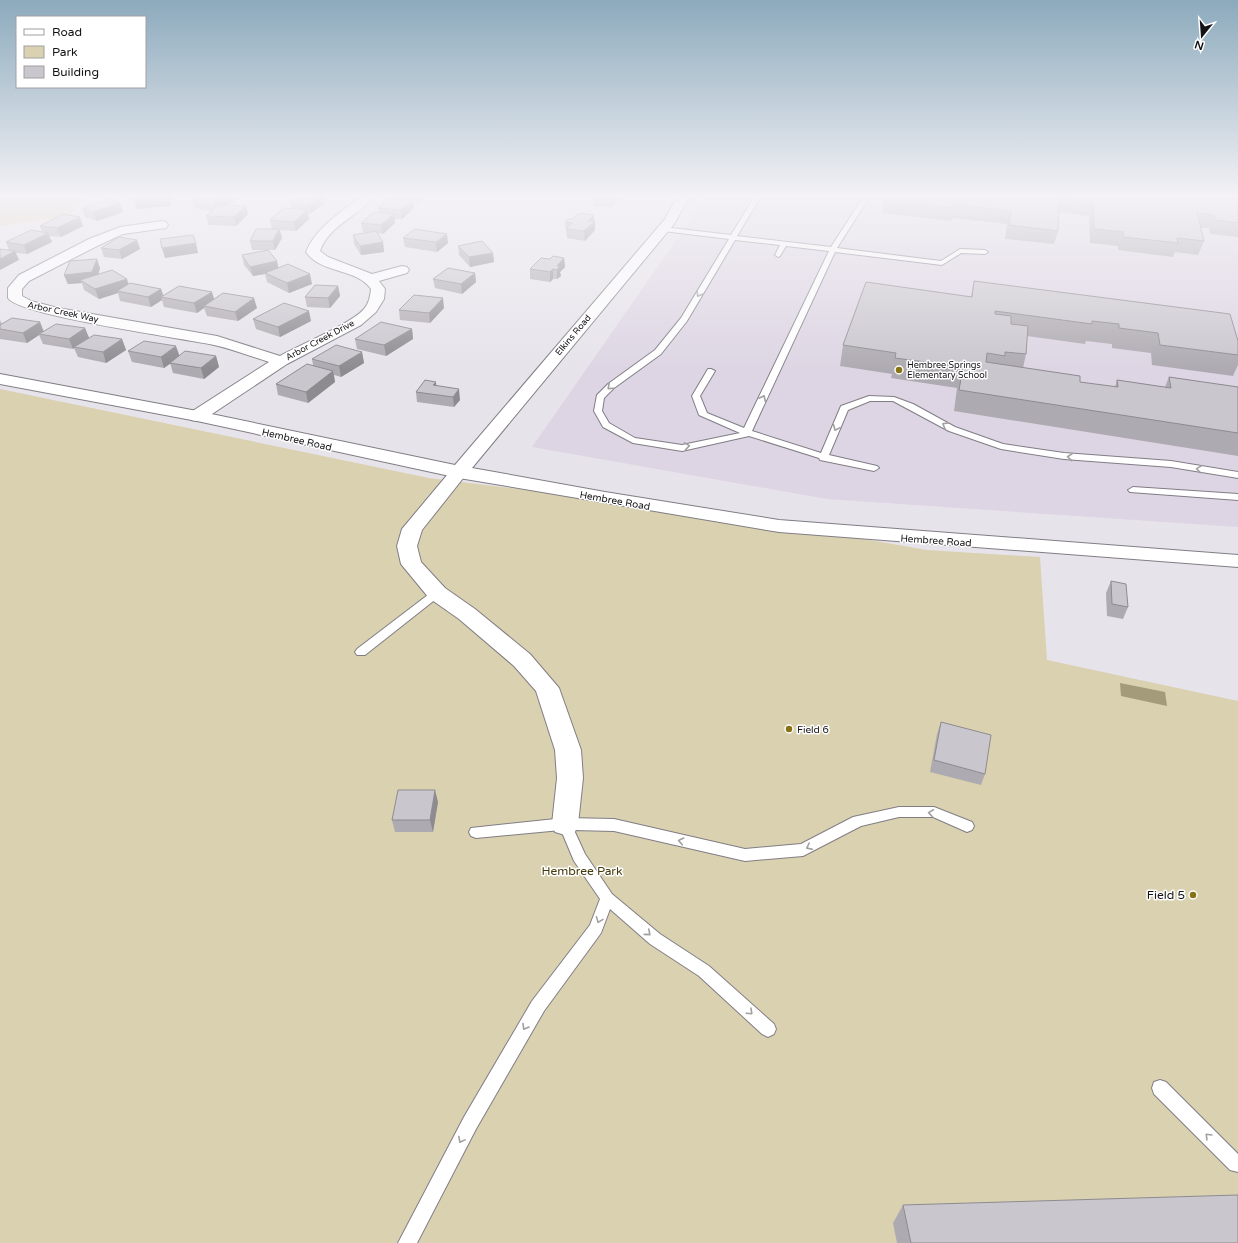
<svg xmlns="http://www.w3.org/2000/svg" width="1238" height="1243" font-family="'Varela Round',sans-serif">
<style>
.built{fill:#ddd5e3}
.green{fill:#d9d1b0}
.water{fill:#a39b79}
.lines{fill:none;stroke-linecap:round;stroke-linejoin:round}
.lane-casing{stroke:#817d85;stroke-width:2}
.street-casing{stroke:#817d85;stroke-width:2}
.secondary-casing{stroke:#817d85;stroke-width:2}
.lane{fill:#fff;fill-rule:evenodd}
.street{fill:#fff;fill-rule:evenodd}
.secondary{fill:#fff;fill-rule:evenodd}
.wall{fill:#aeaab1}
.shaded-wall{fill:#8d8b90}
.building{fill:#cac6ce;stroke:#8d8b90}
.oneway{stroke:#a1a0a1}
.poi-dot{fill:#877315;stroke:#fff;stroke-width:1.5}
.labels{text-anchor:middle;stroke-width:3;stroke-linejoin:round;paint-order:stroke}
.far-street-label{font-size:9px;fill:#141215;stroke:#fff}
.far-poi-label{font-size:9px;fill:#141215;stroke:#fff;text-anchor:start}
.street-label{font-size:10px;fill:#141215;stroke:#fff}
.poi-label{font-size:10px;fill:#141215;stroke:#fff;text-anchor:start}
.near-park-label{font-size:12px;fill:#443a0c;stroke:#fff}
.near-poi-label{font-size:12px;fill:#141215;stroke:#fff;text-anchor:end}
</style>
<rect width="100%" height="100%" fill="#e7e3eb"/>
<!-- built -->
<path class="built" d="M707,196H1238V527L827,499L532,447Z"/>
<!-- green -->
<path class="green" d="M0,196H79L85,197L70,216L0,226Z
M0,389L429,478L727,515L927,550L1040,557L1047,660L1238,701V1243H0Z"/>
<!-- water -->
<path class="water" d="M1120,683L1165,692L1167,706L1121,696Z"/>
<g class="lines">
<!-- lane casing -->
<g class="lane-casing">
<path id="lane" d="M755,196H761L737,236L831,247L862,199L859,196H866L868,199L837,248L941,261L960,249L985,250L988,252L985,254L961,253L942,265L835,252L752,431L821,453L841,406L869,396L894,397L913,404L955,427L1003,444L1064,453L1171,461L1238,472V478L1171,467L1064,459L1001,449L949,431L893,401H870L848,410L829,455L877,466L879,468L874,471L820,460L819,458L749,436L682,451L633,443L603,427L594,411L597,395L608,384L655,350L681,318L729,239L663,231L660,229L663,227L731,235ZM735,240L780,245L775,255L778,257L780,256L786,246L829,251L744,428L707,413L700,396L715,371L711,369H708L692,396L699,415L740,433L682,445L635,438L609,423L602,411L604,398L614,388L661,354L687,321Z
M1133,487L1238,494V500L1130,492L1128,490Z
M437,590L441,591L442,593L441,595L365,655H357L355,652L357,649L433,591Z
M899,807H934L972,822L974,826L972,830L967,832L933,817H899L861,826L803,856L745,861L614,831L574,830L585,854L612,894L660,934L709,966L774,1024L776,1029L774,1034L768,1037L762,1034L699,976L650,944L610,909L601,933L544,1011L476,1129L417,1243H398L464,1117L532,1001L590,925L600,899L574,861L561,830L476,838L471,836L469,832L471,828L565,818L614,819L745,849L801,844L853,817Z
M1160,1080L1166,1082L1238,1154V1172L1230,1170L1154,1094L1152,1088L1154,1082Z"/>
</g>
<!-- street casing -->
<g class="street-casing">
<path id="street" d="M361,196H375C359,216 329,225 320,251L328,257L372,274L402,266L407,267L409,270L407,273L379,281L385,289L384,299L376,312L361,325L287,364L203,420L197,421L191,420L188,416L191,412L269,362C250,356 232,349 214,345C182,338 20,316 8,298V288L19,275L89,239L120,227L162,221L166,222L168,225L166,228L123,234L99,245L29,281L22,289V296L31,301L58,308L217,336L280,356C299,345 351,324 364,309C369,303 370,297 371,289C357,268 321,274 306,252C316,227 342,212 361,196Z
M459,466L465,468L468,472L422,530L417,546L421,562L445,588L475,609L530,654L559,688L581,750L583,778L578,824L575,832L565,835L555,832L552,824L557,778L555,750L536,691L514,666L459,619L429,598L401,564L397,546L402,529L453,468Z"/>
</g>
<!-- secondary casing -->
<g class="secondary-casing">
<path id="secondary" d="M678,196H690L674,224L472,468L605,492L779,520L1238,555V567L779,532L459,478L197,421L0,384V374L197,411L455,465L665,219Z"/>
</g>
<!-- lane -->
<use href="#lane" class="lane"/>
<!-- street -->
<use href="#street" class="street"/>
<!-- secondary -->
<use href="#secondary" class="secondary"/>
</g>
<!-- wall -->
<path class="wall" d="M197,196H233L234,202L227,205L248,214L236,226L209,225L206,216L212,211L194,208L192,199Z
M397,196H427L419,203H413L414,208L402,219H395V223L383,234L377,233L383,242L384,252L361,255L354,244L353,235L367,232H363L361,223L379,212L378,208L397,198Z
M593,196H617V199L612,207L593,206Z
M1238,196V237L1210,234L1209,228H1201L1204,241L1198,255L1175,252L1173,257L1118,250V246L1090,243L1089,216L1058,212V231L1054,244L1005,239L1007,224L952,218L951,221L882,213L884,200Z
M291,203H325L311,213H308L309,219L296,231L280,230L282,238L275,250H268L278,268L312,284L289,293L267,282L265,274L253,276L244,265L242,255L267,250H252L250,241L272,229L270,220L292,209Z
M82,208L123,212L97,221L85,217Z
M594,221L595,230L585,241L567,238L565,222Z
M40,226H83L61,237L49,236L52,242L27,254L16,253L19,260L9,250L6,242L42,232Z
M403,238L448,243L437,252L405,247Z
M137,240L140,249L122,259L104,257L101,248Z
M458,246L493,253L494,262L470,267L459,255Z
M564,258L565,267L560,272L561,276L557,279H553L550,282L530,279V269L550,259Z
M100,268L98,275L129,284L161,289L163,296L214,299L257,308L238,321L207,316L204,308L197,313L164,307L162,300L151,307L120,301L118,293L99,299L84,290L82,283L68,284L64,275Z
M475,273L476,282L462,294L435,288L433,279Z
M974,281L1238,341V365L1233,376L1152,365L1151,353L1112,348V344L1086,341L1085,344L1027,336L1026,354L1023,368L1080,382L1115,387L1117,380L1165,387L1169,377L1238,387V456L954,411L957,388L891,378L892,374L840,366L843,345L971,297Z
M338,286L340,296L330,308L307,307L305,297Z
M444,308L430,323L400,320L399,310Z
M253,319L311,321L280,337L256,329Z
M0,320L2,324L40,322L43,331L85,328L89,338L122,339L126,350L106,363L78,357L74,348L73,349L43,344L39,335L27,343L0,339Z
M412,329L413,339L386,356L357,349L355,339Z
M128,351L179,356H216L219,367L204,379L173,373L170,363L164,368L132,362Z
M362,352L364,363L341,377L334,375L335,382L308,403L278,395L276,384L313,365L312,359Z
M436,386L460,400L454,407L417,402L416,392Z
M1111,581L1128,607L1123,619L1107,616L1106,593Z
M941,722L985,774L981,785L930,772L937,734Z
M438,802L433,832H395L392,820Z
M903,1205L1238,1243H897L893,1223Z"/>
<!-- shaded-wall -->
<path class="shaded-wall" d="M168,196H172V197L171,206L137,209L134,200Z
M225,196H233L234,202L215,211L213,203Z
M320,196H323L325,203L311,213L310,205Z
M418,196H427L419,203Z
M613,196H617V199L612,207V198Z
M413,199L414,208L402,219L401,210Z
M120,203L123,212L97,221L93,212Z
M246,206L248,214L236,226L234,217Z
M307,210L309,219L296,231L294,222Z
M394,214L395,223L383,234L381,225Z
M594,215V222L595,221V230L585,241L584,231L588,221Z
M80,217L83,226L61,237L57,228Z
M279,229L282,238L275,250L273,241Z
M48,233L52,242L27,254L24,245Z
M447,234L448,243L437,252L436,242Z
M137,240L140,249L122,259L119,250Z
M383,242L384,252L361,255L360,246Z
M196,243L198,253L165,258L162,248Z
M15,251L19,260L0,270V259Z
M493,253L494,262L470,267L469,257Z
M564,258L565,267L560,272L561,276L557,279V266Z
M97,259L100,268L96,282L80,280L82,283L68,284L64,275Z
M277,261L279,271L265,273V274L253,276L250,267Z
M553,269V279L550,282V272Z
M475,273L476,282L462,294L461,284Z
M310,274L312,284L289,293L287,283Z
M127,279L130,289L117,291L118,293L99,299L95,289Z
M338,286L340,296L330,308L328,298Z
M161,289L164,297H161L162,300L151,307L148,297Z
M212,292L215,302L204,306V308L197,313L194,303Z
M254,298L257,308L238,321L235,312Z
M443,298L444,308L430,323L429,313Z
M309,311L311,321L280,337L278,327Z
M40,322L44,332L39,334V335L27,343L23,333Z
M85,328L89,338L74,347V348L73,349L69,339Z
M412,329L413,339L386,356L384,345Z
M122,339L126,350L106,363L103,352Z
M176,346L180,357L164,368L161,357Z
M362,352L364,363L341,377L339,366Z
M216,356L219,367L204,379L201,368Z
M333,371L335,382L308,403L306,392Z
M436,382L437,392L433,385Z
M459,389L460,400L454,407L453,397Z
M435,790L438,802L433,832L430,820Z"/>
<!-- building -->
<path class="building" d="M135,196H168V197L134,200Z
M197,196H225L213,203L192,199Z
M299,196H320L310,205L291,203Z
M593,196H613L612,198L593,197Z
M886,196H1238V223L1216,220L1214,215L1197,213L1204,241L1177,238L1178,243L1123,237V232L1094,229L1093,202L1059,199L1058,231L1009,225L1011,211L955,204L954,208L884,200Z
M391,197L413,199L401,210L378,208Z
M109,199L120,203L93,212L82,208Z
M219,205L246,206L234,217L206,216Z
M284,208L307,210L294,222L270,220Z
M374,212L394,214L381,225L361,223Z
M580,213L594,215L588,221H595L584,231L566,229L572,223L565,222L568,219H572Z
M63,214L80,217L57,228L40,226Z
M256,229H279L273,241H250Z
M415,229L447,234L436,242L403,238Z
M31,230L48,233L24,245L6,242Z
M376,231L383,242L360,246L353,235Z
M193,235L196,243L162,248L160,239Z
M119,237L137,240L119,250L101,248Z
M482,241L493,253L469,257L458,246Z
M0,249L15,251L0,259Z
M268,250L277,261L250,267L242,255Z
M553,256L564,258L557,266H560L557,270L553,269L550,272L530,269L541,258L550,259Z
M97,259L92,272L64,275L70,261Z
M288,264L310,274L287,283L265,273Z
M448,268L475,273L461,284L433,279Z
M112,270L127,279L95,289L80,280Z
M974,281L1230,314L1238,341V355L1160,345L1158,333L1119,328V324L1092,321V324L995,311V314L1011,316V324L1028,326L1026,354L1005,352V356L987,353L986,362L1080,376V382L1118,387L1117,380L1171,388L1169,377L1238,387V433L959,390L963,367L895,358L896,353L843,345L866,282L972,297Z
M130,283L161,289L148,297L117,291Z
M315,285L338,286L328,298L305,297Z
M179,286L212,292L194,303L161,297Z
M223,293L254,298L235,312L204,306Z
M414,295L443,298L429,313L399,310Z
M284,303L309,311L278,327L253,319Z
M12,318L40,322L23,333L0,329V325Z
M381,322L412,329L384,345L355,339Z
M56,324L85,328L69,339L39,334Z
M94,335L122,339L103,352L74,347Z
M144,341L176,346L161,357L128,351Z
M336,345L362,352L339,366L312,359Z
M185,351L216,356L201,368L170,363Z
M307,364L333,371L306,392L276,384Z
M425,380L436,382L433,385L459,389L453,397L416,392Z
M1111,581L1126,584L1128,607L1112,604Z
M941,722L991,735L985,774L934,760Z
M398,790H435L430,820H392Z
M1238,1195V1243H911L903,1205Z"/>
<!-- one-way arrows -->
<defs><path id="oneway-chevron" d="M-2-3.5L2.5 0L-2 3.5" fill="none" stroke-width="1.6" stroke-linecap="round" stroke-linejoin="round"/></defs>
<g class="oneway">
<use href="#oneway-chevron" transform="translate(699 294) rotate(121)"/>
<use href="#oneway-chevron" transform="translate(610 387) rotate(138)"/>
<use href="#oneway-chevron" transform="translate(763 398) rotate(-65)"/>
<use href="#oneway-chevron" transform="translate(945 425) rotate(-151)"/>
<use href="#oneway-chevron" transform="translate(836 428) rotate(114)"/>
<use href="#oneway-chevron" transform="translate(687 446) rotate(-9)"/>
<use href="#oneway-chevron" transform="translate(1070 457) rotate(-175)"/>
<use href="#oneway-chevron" transform="translate(1199 469) rotate(-171)"/>
<use href="#oneway-chevron" transform="translate(931 813) rotate(-172)"/>
<use href="#oneway-chevron" transform="translate(681 841) rotate(-168)"/>
<use href="#oneway-chevron" transform="translate(809 847) rotate(153)"/>
<use href="#oneway-chevron" transform="translate(599 920) rotate(111)"/>
<use href="#oneway-chevron" transform="translate(648 933) rotate(41)"/>
<use href="#oneway-chevron" transform="translate(750 1012) rotate(43)"/>
<use href="#oneway-chevron" transform="translate(525 1027) rotate(120)"/>
<use href="#oneway-chevron" transform="translate(1208 1136) rotate(-135)"/>
<use href="#oneway-chevron" transform="translate(461 1140) rotate(118)"/>
</g>
<!-- sky -->
<linearGradient id="sky" x2="0" y2="1"><stop stop-color="#8caabc"/><stop offset="0.53" stop-color="#f4f2f6"/><stop offset="1" stop-color="#f4f2f6" stop-opacity="0"/></linearGradient>
<rect width="1238" height="370" fill="url(#sky)"/>
<!-- markers -->
<g class="poi-dot">
<circle cx="899" cy="370" r="4"/>
<circle cx="789" cy="729" r="4"/>
<circle cx="1193" cy="895" r="4"/>
</g>
<g class="labels">
<!-- far-street labels -->
<g class="far-street-label">
<text transform="translate(63 312) rotate(12)" y="3">Arbor Creek Way</text>
<text transform="translate(573 335) rotate(-50)" y="3">Elkins Road</text>
<text transform="translate(320 340) rotate(-28)" y="3">Arbor Creek Drive</text>
</g>
<!-- far-poi labels -->
<g class="far-poi-label">
<text x="907" y="368">Hembree Springs<tspan x="907" dy="10">Elementary School</tspan></text>
</g>
<!-- street labels -->
<g class="street-label">
<text transform="translate(297 439) rotate(13)" y="4">Hembree Road</text>
<text transform="translate(615 500) rotate(10)" y="4">Hembree Road</text>
<text transform="translate(936 540) rotate(4)" y="4">Hembree Road</text>
</g>
<!-- poi labels -->
<g class="poi-label">
<text x="797" y="733">Field 6</text>
</g>
<!-- near-park labels -->
<g class="near-park-label">
<text x="582" y="875">Hembree Park</text>
</g>
<!-- near-poi labels -->
<g class="near-poi-label">
<text x="1185" y="899">Field 5</text>
</g>
</g>
<!-- legend -->
<rect x="16" y="16" width="130" height="72" fill="#ffffff" stroke="#a1a0a1"/>
<rect x="24" y="29" width="20" height="6" fill="#ffffff" stroke="#a1a0a1"/>
<text x="52" y="36" font-size="12" fill="#141215">Road</text>
<rect x="24" y="46" width="20" height="12" fill="#d9d1b0" stroke="#a1a0a1"/>
<text x="52" y="56" font-size="12" fill="#141215">Park</text>
<rect x="24" y="66" width="20" height="12" fill="#cac6ce" stroke="#a1a0a1"/>
<text x="52" y="76" font-size="12" fill="#141215">Building</text>
<!-- north arrow -->
<g transform="translate(1202 36) rotate(197)" stroke="#ffffff" stroke-width="3" paint-order="stroke">
<path d="M0-3L7 15L0 10L-7 15Z" fill="#141215"/>
<text y="-6" font-size="11" font-weight="bold" text-anchor="middle" fill="#141215">N</text>
</g>
</svg>
